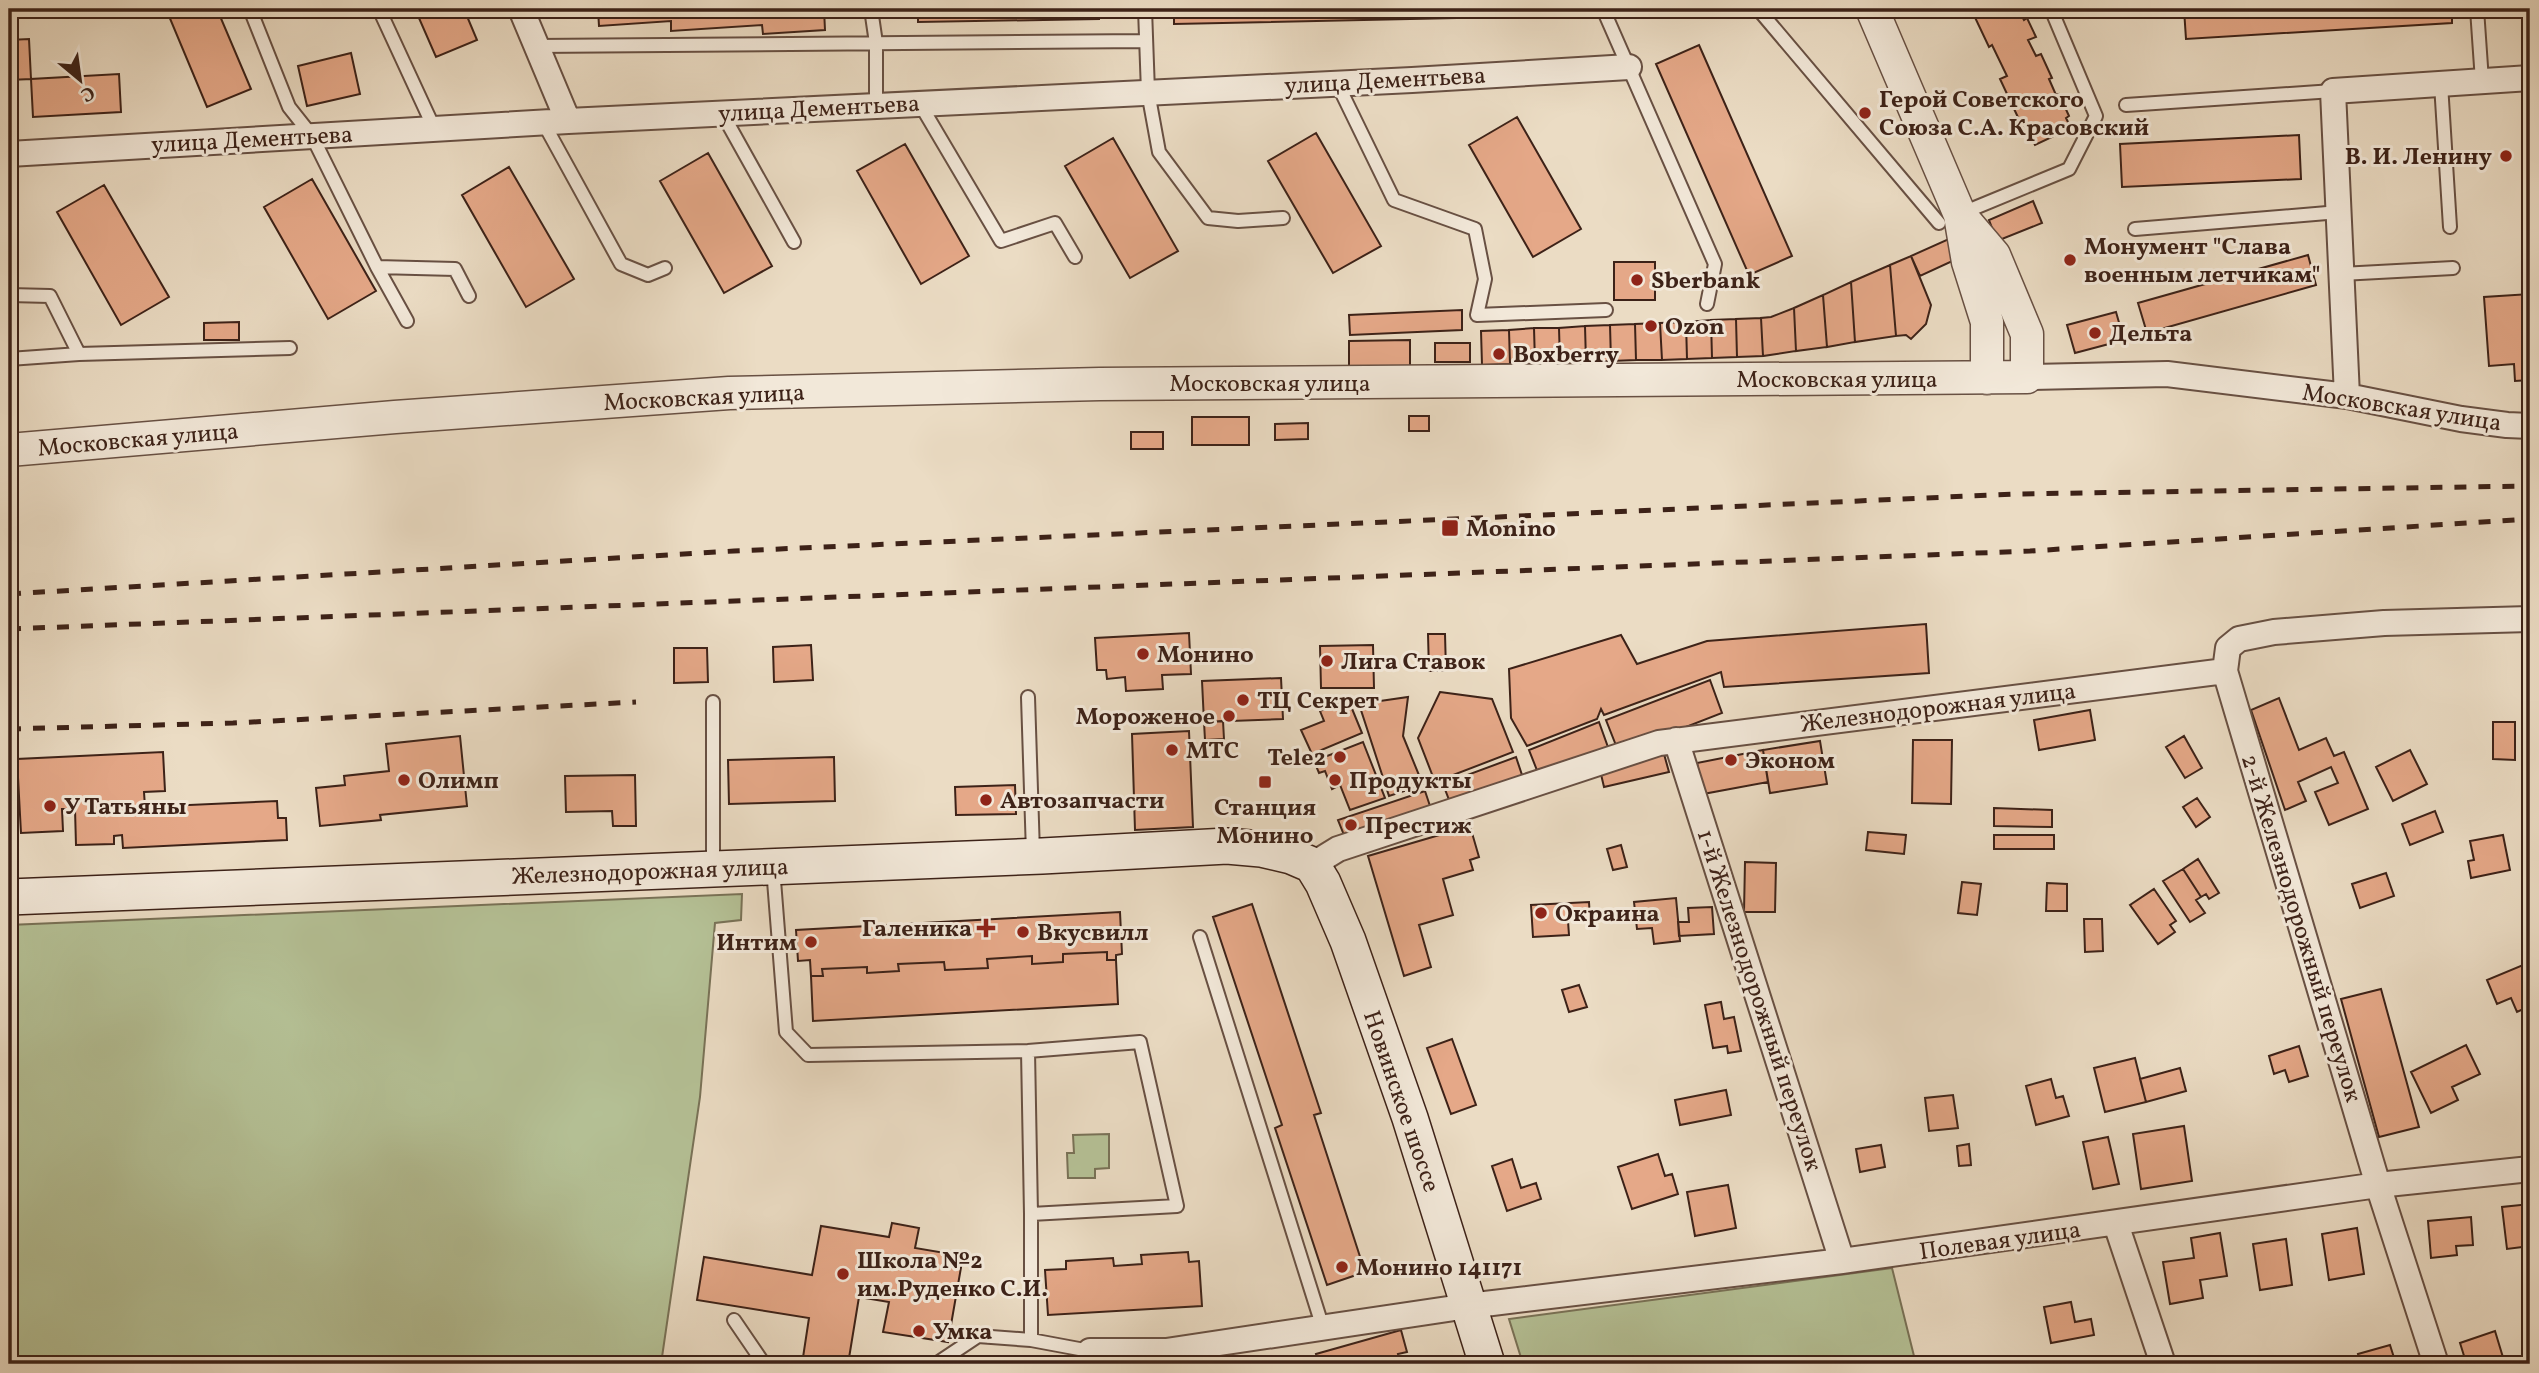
<svg xmlns="http://www.w3.org/2000/svg" width="2539" height="1373" font-family="Vollkorn,serif">
<style>
.green{fill:#b5c196;stroke:#797257;stroke-width:2}
.building{fill:#e5a888;stroke:#3d2218;stroke-width:2}
.lines{fill:none;stroke-linecap:round;stroke-linejoin:round}
.service-casing{stroke:#685043;stroke-width:16}
.minor-casing{stroke:#685043;stroke-width:28}
.tertiary-casing{stroke:#685043;stroke-width:35}
.secondary-casing{stroke:#3d2218;stroke-width:38}
.service{stroke:#f2e8d9;stroke-width:12}
.minor{stroke:#f2e8d9;stroke-width:24}
.tertiary{stroke:#f2e8d9;stroke-width:32}
.secondary{stroke:#f2e8d9;stroke-width:35}
.rail{stroke:#3d2218;stroke-width:5;stroke-dasharray:12 12;stroke-linecap:butt}
.poi-dot{fill:#8f2418;stroke:#f2e8d9;stroke-width:2.5}
.labels{text-anchor:middle;stroke-width:6;stroke-linejoin:round;paint-order:stroke}
.street-label{font-size:24px;fill:#3d2218;stroke:#f2e8d9}
.poi-label{font-size:24px;font-weight:bold;fill:#3d2218;stroke:#f2e8d9;text-anchor:start}
</style>
<rect width="100%" height="100%" fill="#ebdcc4"/>
<filter id="stains"><feTurbulence type="fractalNoise" baseFrequency=".00286" numOctaves="4"/><feColorMatrix values="0 0 0 0 .2 0 0 0 0 .09 0 0 0 0 .02 0 0 0 .5 -.17"/></filter>
<radialGradient id="worn" r=".72"><stop offset=".6" stop-color="#630" stop-opacity="0"/><stop offset="1" stop-color="#630" stop-opacity=".3"/></radialGradient>
<!-- green -->
<path class="green" d="M742,894L741,920L715,923L700,1097L661,1364H9V925Z
M1109,1134V1168L1095,1169V1178H1068L1067,1153H1074L1073,1135Z
M1892,1268L1916,1364H1523L1509,1319Z"/>
<!-- building -->
<path class="building" d="M166,9H217L251,89L207,107Z
M415,9H464L477,40L436,57Z
M598,9H824L825,30L763,34L762,25L671,31V21L599,26Z
M918,9H1099V19L918,22Z
M1174,9H1456V18L1174,24Z
M1971,9H2018L2024,20L2027,18L2036,37L2028,40L2036,56L2041,54L2052,78L2049,79L2056,95L2059,94L2069,116L2066,118L2071,128L2035,145L2026,126L2023,128L2000,79L2007,76L1992,45L1989,47Z
M2184,9H2452V23L2186,39Z
M29,39L31,79L9,80V40Z
M1699,45L1792,256L1749,275L1656,64Z
M351,53L360,94L307,106L298,66Z
M119,74L121,112L33,117L31,79Z
M1517,117L1581,229L1533,257L1469,145Z
M1316,133L1381,246L1333,273L1268,161Z
M2299,135L2301,179L2122,187L2120,144Z
M1113,138L1178,251L1130,278L1065,166Z
M905,144L969,256L921,284L857,171Z
M708,153L772,266L724,293L660,181Z
M509,167L574,279L526,307L462,195Z
M312,179L376,291L328,319L264,207Z
M104,185L169,297L121,325L57,212Z
M2033,201L2042,223L1997,241L1989,220Z
M1951,238L1959,258L1920,276L1911,256Z
M2308,255L2316,285L2147,333L2138,303Z
M1911,256L1931,305L1926,324L1911,339L1906,335L1896,336L1890,265Z
M1614,262H1655V300H1614Z
M1890,265L1896,336L1855,342L1851,282Z
M1851,282L1855,342L1827,347L1823,295Z
M2530,294V380L2515,381L2514,364L2489,366L2484,297Z
M1823,295L1827,347L1796,351L1794,308Z
M1794,308L1796,351L1763,356L1761,318L1771,317Z
M1462,310V330L1350,335L1349,315Z
M2116,312L2124,340L2075,353L2067,325Z
M1761,318L1763,356L1737,357L1736,319Z
M1736,319L1737,357L1712,358L1711,320Z
M1711,320L1712,358L1687,359L1686,322Z
M239,322V340H204V323Z
M1686,322L1687,359L1662,360L1660,323Z
M1660,323L1662,360H1636L1635,324Z
M1635,324L1636,360L1611,361L1610,325Z
M1610,325L1611,361L1586,362L1585,326Z
M1585,326L1586,362L1560,363L1559,328Z
M1534,328H1559L1560,363H1535Z
M1534,328L1535,363L1510,364L1509,330Z
M1509,330L1510,364L1482,365L1481,331Z
M1410,340V368L1349,369V341Z
M1435,343H1470V362H1435Z
M1409,416H1429V431H1409Z
M1192,417H1249V445H1192Z
M1308,423V439L1275,440V424Z
M1131,432H1163V449H1131Z
M1926,624L1929,673L1724,687L1721,672L1604,715L1601,709L1597,719L1527,746L1511,718L1509,669L1621,635L1637,664L1707,641Z
M1189,633L1191,674L1162,675L1163,689L1126,691L1125,677L1107,679L1106,670H1097L1095,638Z
M1428,634H1445L1446,671H1429Z
M2524,644H2530V679H2524Z
M811,645L813,680L774,682L773,647Z
M1373,645L1374,688H1321L1320,646Z
M674,648H707L708,682L674,683Z
M1281,678L1283,719L1204,722L1202,681Z
M1710,680L1722,713L1619,753L1606,720Z
M1440,692L1492,699L1513,752L1435,782L1418,738Z
M1408,697L1403,736L1423,785L1389,796L1359,704Z
M2279,698L2299,750L2326,738L2334,756L2344,752L2368,809L2329,825L2315,792L2338,783L2331,767L2298,782L2306,801L2285,810L2251,710Z
M1348,699L1362,733L1312,754L1301,730L1324,721L1320,711Z
M2090,710L2095,740L2039,750L2034,720Z
M1223,721L1224,739L1205,740L1204,722Z
M1599,722L1609,750L1540,778L1529,750Z
M2493,722H2515V760L2493,759Z
M1189,731L1193,827L1135,830L1132,734Z
M460,736L467,806L380,815L381,820L320,826L316,788L345,785L344,776L389,771L386,744Z
M2184,736L2202,768L2185,778L2166,747Z
M1913,740H1952L1951,804L1912,803Z
M1820,741L1827,784L1770,793L1763,750Z
M1363,742L1385,798L1350,810L1340,785L1332,789L1325,771L1319,773L1314,761Z
M1763,750L1768,782L1703,794L1697,763Z
M2410,750L2427,784L2393,801L2376,767Z
M163,752L165,791L144,792L145,807L277,801L278,818H286L287,840L123,848L122,835L114,836V844L76,845L75,809H62L63,831L21,833L17,759Z
M1664,754L1669,772L1604,787L1600,770Z
M834,757L835,801L729,804L728,760Z
M1516,757L1523,778L1451,805L1443,784Z
M635,775L636,826H613L612,811L566,812L565,776Z
M1015,785L1016,814L956,815L955,787Z
M1425,791L1432,812L1346,840L1338,820Z
M2197,798L2210,817L2196,827L2183,807Z
M1994,808L2052,810V827L1994,826Z
M2435,811L2443,832L2410,845L2402,824Z
M1470,826L1479,857L1470,860L1473,870L1443,879L1453,915L1419,925L1431,967L1404,976L1368,856Z
M1868,832L1906,835L1904,854L1866,850Z
M1994,835H2054V849H1994Z
M2503,835L2510,870L2471,878L2468,861L2474,860L2470,841Z
M1621,845L1627,867L1613,870L1607,849Z
M2198,859L2219,893L2209,899L2206,894L2201,897L2183,869Z
M1745,862L1776,863L1775,912H1744Z
M2183,869L2201,897L2196,900L2205,913L2190,922L2163,881Z
M2386,873L2394,896L2360,908L2352,884Z
M1962,882L1981,884L1977,915L1958,913Z
M2047,883L2067,884V911H2046Z
M2154,889L2176,921L2170,925L2175,932L2158,944L2130,905Z
M1676,898L1680,941L1654,944L1652,928L1637,929L1634,902Z
M1589,902L1590,919L1568,921L1569,935L1533,937L1531,905Z
M1252,904L1321,1113L1314,1115L1365,1272L1327,1285L1275,1128L1282,1125L1213,917Z
M1712,907L1714,934L1679,936L1678,922H1689L1688,908Z
M1120,912L1122,954L1116,955V960H1107V952L1063,954V962L1032,964V956L987,959L988,968L945,970L944,962L898,964L899,971L867,973V967L822,969L823,976H811L810,960L798,961L796,930Z
M2084,919H2102L2103,951L2085,952Z
M1107,952V960H1116L1118,1004L813,1021L811,976H823L822,969L867,967V973L899,971L898,964L944,962L945,970L988,968L987,959L1032,956V964L1063,962V954Z
M2523,965L2530,983V1006L2517,1012L2511,998L2497,1004L2487,980Z
M1579,985L1587,1007L1569,1012L1562,990Z
M2381,989L2419,1127L2379,1137L2341,999Z
M1721,1002L1724,1019L1734,1017L1741,1051L1728,1053L1727,1046L1713,1048L1705,1005Z
M1452,1039L1476,1105L1451,1114L1427,1048Z
M2466,1045L2480,1074L2452,1087L2458,1100L2431,1113L2411,1072Z
M2299,1046L2308,1076L2289,1082L2285,1070L2274,1074L2269,1056Z
M2135,1058L2146,1102L2105,1112L2094,1068Z
M2180,1068L2186,1091L2146,1102L2140,1079Z
M2051,1079L2056,1098L2063,1096L2069,1116L2036,1125L2026,1086Z
M1726,1090L1731,1115L1680,1125L1675,1100Z
M1953,1095L1958,1128L1929,1131L1925,1098Z
M2184,1126L2192,1181L2141,1189L2133,1134Z
M2108,1137L2119,1184L2093,1189L2083,1142Z
M1969,1144L1971,1165L1959,1166L1957,1146Z
M1881,1145L1885,1167L1860,1172L1856,1149Z
M1658,1154L1665,1176L1672,1174L1678,1194L1632,1209L1618,1167Z
M1512,1159L1521,1188L1536,1183L1541,1199L1507,1211L1492,1166Z
M1728,1185L1736,1228L1695,1236L1687,1192Z
M2530,1204V1246L2507,1249L2502,1207Z
M2471,1217L2473,1245L2456,1246L2457,1255L2431,1258L2428,1221Z
M892,1223L919,1228L915,1248L963,1256L948,1342L883,1332L889,1302L859,1297L849,1358L879,1364H802L809,1318L697,1300L704,1257L812,1275L821,1226L889,1237Z
M2357,1228L2364,1274L2329,1280L2322,1234Z
M2220,1233L2227,1276L2200,1280L2203,1298L2170,1304L2163,1262L2194,1258L2191,1238Z
M2286,1239L2292,1285L2260,1290L2253,1244Z
M1188,1252L1189,1262L1199,1261L1202,1306L1048,1315L1045,1270L1066,1269V1261L1113,1258L1114,1266L1142,1264L1141,1255Z
M2071,1302L2075,1322L2091,1319L2094,1335L2051,1343L2044,1307Z
M1401,1330L1407,1352L1398,1354L1401,1364H1319L1316,1354Z
M2495,1331L2505,1364H2474L2471,1357L2465,1359L2460,1343Z
M2390,1345L2396,1364H2361L2358,1354Z"/>
<g class="lines">
<!-- service casing -->
<g class="service-casing">
<path id="service" d="M250,9L289,107L312,136L377,267L455,269L469,296
M379,9L434,128
M871,9L876,43V106
M1145,9L1148,92L1159,152L1208,218L1238,221L1283,218
M1603,9L1715,264L1707,304
M1758,9L1939,223
M2477,9L2482,81
M536,46L1146,41
M1337,83L1394,200L1475,229L1485,279L1477,315L1606,310
M2441,84L2450,227
M920,104L1001,241L1055,223L1075,257
M2126,105L2333,91
M722,113L794,242
M543,122L621,264L648,275L665,268
M1960,214L2069,169L2096,116L2051,9
M2135,229L2339,212
M377,267L407,321
M2341,274L2453,268
M9,295L50,296L79,354L290,348
M9,359L79,354
M1028,697L1033,853
M713,702V865
M773,868L786,1032L808,1055L1028,1051L1140,1042L1177,1206L1031,1214
M1200,937L1323,1328
M1028,1051L1031,1214V1340L1090,1351
M734,1320L764,1364
M936,1364L978,1336L1031,1340"/>
</g>
<!-- minor casing -->
<g class="minor-casing">
<path id="minor" d="M521,9L568,121
M9,154L568,121L1412,80L1629,67
M2027,377L2167,374L2347,396L2461,419L2507,425L2530,426
M2347,396L2333,91L2530,78
M1676,740L1842,1261
M1312,865L1338,849L1659,743L2225,671
M2116,1224L2163,1364
M1090,1364V1351H1166L1468,1306L1842,1261L2378,1185L2530,1169
M2436,1364L2378,1185L2225,671L2228,648L2239,639L2274,632L2384,623L2530,619"/>
</g>
<!-- tertiary casing -->
<g class="tertiary-casing">
<path id="tertiary" d="M1872,9L1960,215L1968,262L1987,322V378
M9,450L395,417L729,393L1100,384L2027,377V334L1994,255L1960,215"/>
</g>
<!-- secondary casing -->
<g class="secondary-casing">
<path id="secondary" d="M9,897L1042,856L1227,846L1261,849L1291,856L1312,865L1323,883L1348,941L1410,1118L1487,1364"/>
</g>
<!-- service -->
<use href="#service" class="service"/>
<!-- minor -->
<use href="#minor" class="minor"/>
<!-- tertiary -->
<use href="#tertiary" class="tertiary"/>
<!-- secondary -->
<use href="#secondary" class="secondary"/>
<!-- rail -->
<path class="rail" d="M9,594L734,551L2015,494L2530,486
M9,629L2030,551L2530,519
M9,729L233,723L636,702"/>
</g>
<!-- markers -->
<g class="poi-dot">
<circle cx="1865" cy="113" r="7"/>
<circle cx="2506" cy="156" r="7"/>
<circle cx="2070" cy="260" r="7"/>
<circle cx="1637" cy="280" r="7"/>
<circle cx="1651" cy="326" r="7"/>
<circle cx="2095" cy="333" r="7"/>
<circle cx="1499" cy="354" r="7"/>
<rect x="1441" y="519" width="18" height="18" rx="3.5"/>
<circle cx="1143" cy="654" r="7"/>
<circle cx="1327" cy="661" r="7"/>
<circle cx="1243" cy="700" r="7"/>
<circle cx="1229" cy="716" r="7"/>
<circle cx="1172" cy="750" r="7"/>
<circle cx="1340" cy="757" r="7"/>
<circle cx="1731" cy="760" r="7"/>
<circle cx="404" cy="780" r="7"/>
<circle cx="1335" cy="780" r="7"/>
<rect x="1258" y="775" width="14" height="14" rx="3.5"/>
<circle cx="986" cy="800" r="7"/>
<circle cx="50" cy="806" r="7"/>
<circle cx="1351" cy="825" r="7"/>
<circle cx="1541" cy="913" r="7"/>
<path d="M982.5 917.5h7v7h7v7h-7v7h-7v-7h-7v-7h7z"/>
<circle cx="1023" cy="932" r="7"/>
<circle cx="811" cy="942" r="7"/>
<circle cx="1342" cy="1267" r="7"/>
<circle cx="843" cy="1274" r="7"/>
<circle cx="919" cy="1331" r="7"/>
</g>
<g class="labels">
<!-- street labels -->
<g class="street-label">
<text transform="translate(1385 80) rotate(-3)" y="8">улица Дементьева</text>
<text transform="translate(819 108) rotate(-3)" y="8">улица Дементьева</text>
<text transform="translate(252 139) rotate(-3)" y="8">улица Дементьева</text>
<text x="1837" y="387">Московская улица</text>
<text x="1270" y="391">Московская улица</text>
<text transform="translate(704 397) rotate(-3)" y="8">Московская улица</text>
<text transform="translate(2402 407) rotate(9)" y="8">Московская улица</text>
<text transform="translate(138 439) rotate(-5)" y="8">Московская улица</text>
<text transform="translate(1938 707) rotate(-7)" y="8">Железнодорожная улица</text>
<text transform="translate(650 871) rotate(-2)" y="8">Железнодорожная улица</text>
<text transform="translate(2302 928) rotate(73)" y="8">2-й Железнодорожный переулок</text>
<text transform="translate(1760 1000) rotate(72)" y="8">1-й Железнодорожный переулок</text>
<text transform="translate(1402 1101) rotate(71)" y="8">Новинское шоссе</text>
<text transform="translate(2000 1240) rotate(-8)" y="8">Полевая улица</text>
</g>
<!-- poi labels -->
<g class="poi-label">
<text x="1879" y="107">Герой Советского<tspan x="1879" dy="28">Союза С.А. Красовский</tspan></text>
<text x="2492" y="164" text-anchor="end">В. И. Ленину</text>
<text x="2084" y="254">Монумент "Слава<tspan x="2084" dy="28">военным летчикам"</tspan></text>
<text x="1651" y="288">Sberbank</text>
<text x="1665" y="334">Ozon</text>
<text x="2109" y="341">Дельта</text>
<text x="1513" y="362">Boxberry</text>
<text x="1466" y="536">Monino</text>
<text x="1157" y="662">Монино</text>
<text x="1341" y="669">Лига Ставок</text>
<text x="1257" y="708">ТЦ Секрет</text>
<text x="1215" y="724" text-anchor="end">Мороженое</text>
<text x="1186" y="758">МТС</text>
<text x="1326" y="765" text-anchor="end">Tele2</text>
<text x="1745" y="768">Эконом</text>
<text x="418" y="788">Олимп</text>
<text x="1349" y="788">Продукты</text>
<text x="1000" y="808">Автозапчасти</text>
<text x="64" y="814">У Татьяны</text>
<text x="1265" y="815" text-anchor="middle">Станция<tspan x="1265" dy="28">Монино</tspan></text>
<text x="1365" y="833">Престиж</text>
<text x="1555" y="921">Окраина</text>
<text x="972" y="936" text-anchor="end">Галеника</text>
<text x="1037" y="940">Вкусвилл</text>
<text x="797" y="950" text-anchor="end">Интим</text>
<text x="857" y="1268">Школа №2<tspan x="857" dy="28">им.Руденко С.И.</tspan></text>
<text x="1356" y="1275">Монино 141171</text>
<text x="933" y="1339">Умка</text>
</g>
</g>
<!-- margin -->
<rect width="2539" height="1373" fill="none" stroke="#ebdcc4" stroke-width="35"/>
<rect x="10" y="10" width="2518" height="1352" fill="none" stroke="#3d2218" stroke-width="3.5"/>
<rect x="18" y="18" width="2504" height="1338" fill="none" stroke="#3d2218" stroke-width="2"/>
<!-- north arrow -->
<g transform="translate(80 80) rotate(151)" stroke="#f2e8d9" stroke-width="5" paint-order="stroke">
<path d="M0-5L12 26L0 18L-12 26Z" fill="#3d2218"/>
<text y="-10" font-size="19" font-weight="bold" text-anchor="middle" fill="#3d2218">С</text>
</g>
<rect width="100%" height="100%" filter="url(#stains)"/>
<rect width="100%" height="100%" fill="url(#worn)"/>
</svg>
